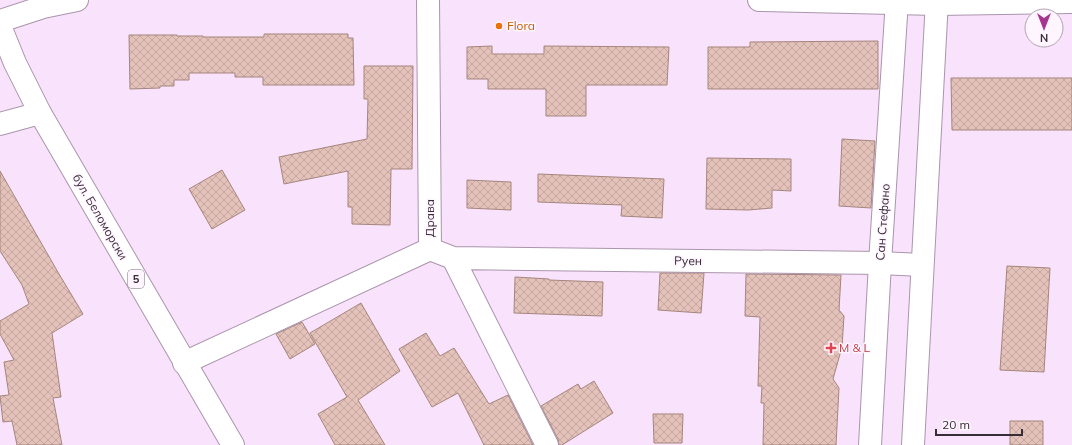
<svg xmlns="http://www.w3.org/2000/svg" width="1072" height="445" font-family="Mulish,sans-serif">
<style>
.building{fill:url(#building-cross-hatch);stroke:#a5857d}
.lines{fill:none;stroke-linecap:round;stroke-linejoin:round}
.pedestrian-casing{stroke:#aa95ac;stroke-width:24}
.minor-casing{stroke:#aa95ac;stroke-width:24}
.secondary-casing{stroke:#aa95ac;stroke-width:24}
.primary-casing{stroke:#aa95ac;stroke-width:24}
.pedestrian{stroke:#fff;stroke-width:22}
.minor{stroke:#fff;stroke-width:22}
.secondary{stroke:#fff;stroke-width:22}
.primary{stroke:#fff;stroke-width:22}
.food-dot{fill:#e8710a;stroke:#fef5ff;stroke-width:1.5}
.health-dot{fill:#e0444e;stroke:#fef5ff;stroke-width:1.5}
.labels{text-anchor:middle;stroke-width:3;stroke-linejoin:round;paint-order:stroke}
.shield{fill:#fef5ff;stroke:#726973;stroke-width:1}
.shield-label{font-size:11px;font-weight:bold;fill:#362d37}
.food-label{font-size:12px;fill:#c56008;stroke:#fef5ff;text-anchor:start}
.street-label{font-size:12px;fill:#362d37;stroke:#fef5ff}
.health-label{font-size:12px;fill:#be3a42;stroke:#fef5ff;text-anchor:start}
</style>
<defs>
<pattern id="building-cross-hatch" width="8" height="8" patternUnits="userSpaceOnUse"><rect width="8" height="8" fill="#e4c2b9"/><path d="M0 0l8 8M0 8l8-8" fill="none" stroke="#c4a7a0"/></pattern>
</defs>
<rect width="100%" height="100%" fill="#f9e2fb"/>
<!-- building -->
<path class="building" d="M264,34H348V38H353L354,85H263V77H235V73H189V80H174V86H160V88L130,89L129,35H177V36H203V37H264Z
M878,41V89H708V47H750V42Z
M492,46V54H544V46L669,47L667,85H586V116H546V89H488V79H467V47Z
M364,66H413L412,169H391L390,225L352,224V207H348V171L284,184L279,157L367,139L368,99H364Z
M951,78H1072V130H952Z
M842,139L875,141L871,208L839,206Z
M707,158L791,159V191L772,190V208L748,210L706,209Z
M222,170L245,210L212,229L189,189Z
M0,171L59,274L83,314L52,333L61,397L53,398L62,445H17L12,421L3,422L0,396L9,395L4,362L14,360L0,334V321L29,304L22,285L0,251Z
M538,174L664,179L662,218L621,216L622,205L538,202Z
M467,180L511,182V210L467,208Z
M1007,266L1050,268L1044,372L1000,370Z
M660,273H704L701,313L658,310Z
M746,274L841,275L839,310L844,316L842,347L833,379L839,388L836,445H763L764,403H761L762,386H758L760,317L745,316Z
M515,277L549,279V280L603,282L602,316L514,313Z
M361,303L400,371L358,400L385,445H335L318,414L347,397L310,333Z
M302,322L315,344L290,359L276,334Z
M426,333L440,356L454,348L489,404L508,395L533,445H484L458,393L432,407L399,349Z
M594,381L613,413L562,445H559L558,439L541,406L578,384L581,389Z
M653,414H683L682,443H654Z
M1010,421H1043V445H1010Z"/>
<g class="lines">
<!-- pedestrian casing -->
<g class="pedestrian-casing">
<path id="pedestrian" d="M184,363L430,249"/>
</g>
<!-- minor casing -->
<g class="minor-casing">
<path id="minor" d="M428,0L430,249L453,258L547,445
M759,0L937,4L1072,2
M0,21L43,7L77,0
M0,124L40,113
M453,258L880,263L922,265"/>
</g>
<!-- secondary casing -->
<g class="secondary-casing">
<path id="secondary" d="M870,445L880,263L897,0
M913,445L937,0"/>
</g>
<!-- primary casing -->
<g class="primary-casing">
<path id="primary" d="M0,26L15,63L40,113L233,445"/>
</g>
<!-- pedestrian -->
<use href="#pedestrian" class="pedestrian"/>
<!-- minor -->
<use href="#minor" class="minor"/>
<!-- secondary -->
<use href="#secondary" class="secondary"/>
<!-- primary -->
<use href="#primary" class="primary"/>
</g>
<!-- markers -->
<circle class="food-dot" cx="499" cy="26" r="4"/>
<path class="health-dot" d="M829 342h4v4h4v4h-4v4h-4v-4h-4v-4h4z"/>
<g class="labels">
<!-- shield labels -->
<rect class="shield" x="128" y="270" width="16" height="18" rx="3"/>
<g class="shield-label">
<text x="136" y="283">5</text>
</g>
<!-- food labels -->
<g class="food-label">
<text x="507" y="30">Flora</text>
</g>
<!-- street labels -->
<g class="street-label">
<text transform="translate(100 217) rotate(60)" y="4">бул. Беломорски</text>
<text transform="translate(430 218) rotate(-90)" y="4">Драва</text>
<text transform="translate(883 222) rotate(-86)" y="4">Сан Стефано</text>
<text transform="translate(688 261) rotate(1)" y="4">Руен</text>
</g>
<!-- health labels -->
<g class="health-label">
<text x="839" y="352">M &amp; L</text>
</g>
</g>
<!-- north arrow -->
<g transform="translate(1044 28) rotate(180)"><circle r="19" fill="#fef5ff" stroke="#aea5af"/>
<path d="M0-3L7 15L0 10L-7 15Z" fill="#a8348e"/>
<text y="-6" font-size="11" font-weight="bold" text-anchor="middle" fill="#362d37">N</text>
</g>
<!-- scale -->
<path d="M936 429v6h86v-6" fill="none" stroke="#362d37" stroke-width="2"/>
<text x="942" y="429" font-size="12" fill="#362d37" stroke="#fef5ff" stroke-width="3" paint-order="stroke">20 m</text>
</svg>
